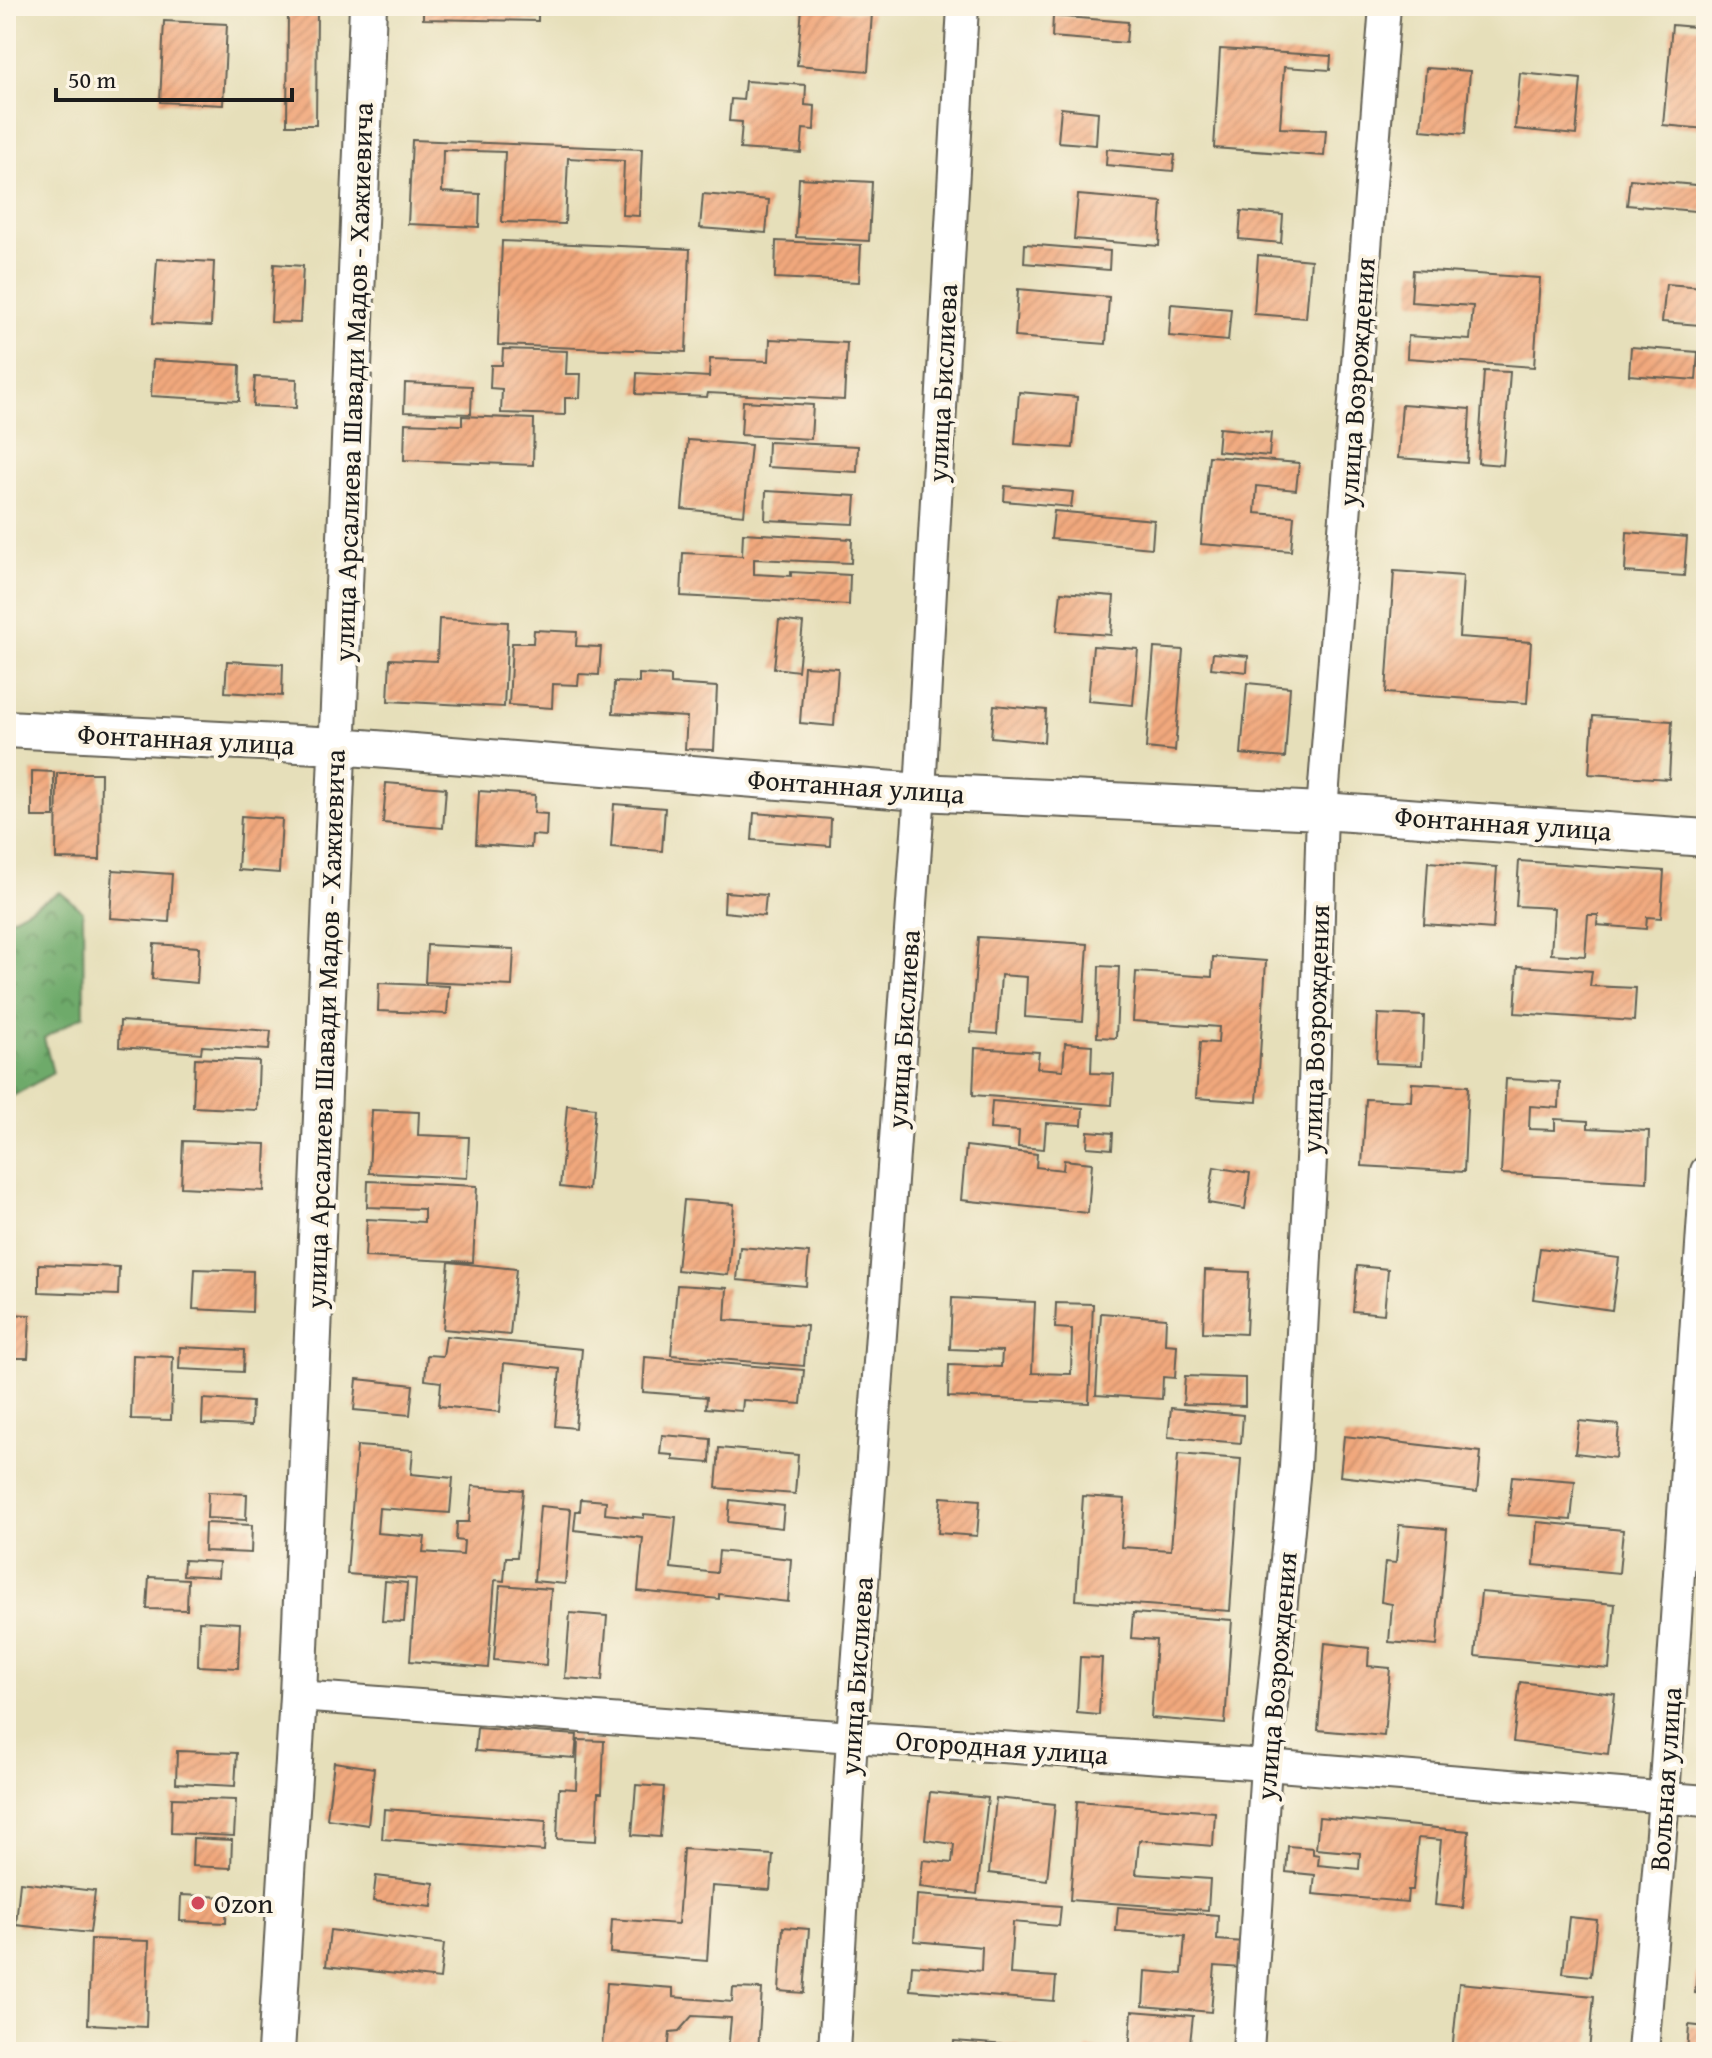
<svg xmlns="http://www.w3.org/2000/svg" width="1712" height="2058" font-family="'Gentium Book Plus',serif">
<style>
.forest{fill:url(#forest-crowns);stroke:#456343;stroke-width:2}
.building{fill:url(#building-hatch)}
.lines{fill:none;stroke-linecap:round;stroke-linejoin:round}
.minor-casing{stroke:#636053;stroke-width:34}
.tertiary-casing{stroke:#636053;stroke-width:40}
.minor{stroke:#fff;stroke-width:30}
.tertiary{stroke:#fff;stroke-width:36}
.poi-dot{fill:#d1495b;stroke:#fcf5e5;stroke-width:3}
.labels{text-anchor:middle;stroke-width:8;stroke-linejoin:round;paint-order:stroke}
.street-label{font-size:28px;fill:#1c1c1c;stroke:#fcf5e5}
.poi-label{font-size:28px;fill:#1c1c1c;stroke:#fcf5e5;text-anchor:start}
</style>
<defs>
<pattern id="forest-crowns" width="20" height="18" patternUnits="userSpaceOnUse" patternTransform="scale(2)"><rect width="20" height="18" fill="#6eaa6a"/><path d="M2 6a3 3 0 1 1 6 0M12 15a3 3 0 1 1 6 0" fill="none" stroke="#5a8a56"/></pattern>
<pattern id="building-hatch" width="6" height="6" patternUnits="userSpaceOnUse" patternTransform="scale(2)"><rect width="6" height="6" fill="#f1a87d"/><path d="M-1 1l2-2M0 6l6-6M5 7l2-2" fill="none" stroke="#ce906b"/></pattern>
</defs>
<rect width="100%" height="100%" fill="#fcf5e5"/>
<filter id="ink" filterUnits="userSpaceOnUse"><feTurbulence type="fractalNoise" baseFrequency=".0125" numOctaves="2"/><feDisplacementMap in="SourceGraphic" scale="16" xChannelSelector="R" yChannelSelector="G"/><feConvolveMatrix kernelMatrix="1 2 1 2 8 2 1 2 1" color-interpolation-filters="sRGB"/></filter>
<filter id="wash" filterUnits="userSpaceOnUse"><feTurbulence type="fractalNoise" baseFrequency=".006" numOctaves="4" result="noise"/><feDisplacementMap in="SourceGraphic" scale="32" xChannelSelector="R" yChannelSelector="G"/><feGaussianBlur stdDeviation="1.8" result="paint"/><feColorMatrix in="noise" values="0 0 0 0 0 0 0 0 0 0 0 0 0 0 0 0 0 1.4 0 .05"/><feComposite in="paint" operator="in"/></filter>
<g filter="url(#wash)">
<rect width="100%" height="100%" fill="#e6dfba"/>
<!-- forest -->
<path class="forest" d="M60,892L83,911L84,1015L44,1038L53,1073L6,1100V921Z"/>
<g id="blocks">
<!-- building -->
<path class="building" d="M6,6H13V16L6,15Z
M423,6H538V21L423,19Z
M802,8L872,13L868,71L797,65Z
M288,10H317L316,125H287Z
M1053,16L1128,22L1126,43L1052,37Z
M164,21L227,24L223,105L160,102Z
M1672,25L1706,28V129L1663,125Z
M1220,49L1331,56L1330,70L1284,67L1280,128L1326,130L1324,156L1214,148Z
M1426,68L1470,71L1465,134L1421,130Z
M1520,73L1581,79L1576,135L1515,129Z
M745,81L806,85L805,105L815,106L814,130L803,129L801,153L740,149L742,122L729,121L731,99L743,100Z
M1061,108L1098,112L1096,145L1058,142Z
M412,140L642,149L639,216L622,215L624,161L568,158L565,224L502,222L505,152L443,150L442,192L480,194L479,227L408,224Z
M1107,149L1175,155L1173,171L1106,165Z
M799,178L872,182L869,241L796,237Z
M1630,179L1706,186V212L1627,205Z
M703,194L769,200L766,233L700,228Z
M1078,195L1162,202L1159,246L1074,239Z
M1241,211L1283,215L1281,243L1239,239Z
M502,241L690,249L686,352L498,345Z
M776,241L861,245L859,282L775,278Z
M1025,244L1110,251L1109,270L1024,263Z
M1258,255L1311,260L1306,318L1254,314Z
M157,259L214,262L211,326L153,323Z
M274,264L303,266L300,323L271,322Z
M1413,270L1540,278L1534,367L1407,358L1408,336L1470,340L1473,306L1411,302Z
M1666,284L1703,287L1700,325L1662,322Z
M1018,289L1109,297L1106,344L1015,337Z
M1171,304L1231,309L1228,341L1169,336Z
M770,339L847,343L844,400L708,393L707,397L636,394L637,373L709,377L710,359L769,361Z
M1631,347L1698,352L1696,380L1629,375Z
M503,349L567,351L566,374H581L580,398H565V415L501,413L502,389L490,388L491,365H502Z
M153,360L240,365L239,401L151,396Z
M1484,371L1510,372L1503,465L1478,463Z
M255,377L297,379L296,408L253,406Z
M405,383L472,386L471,414L404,412Z
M1019,392L1077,397L1073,448L1015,444Z
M743,401L813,405L811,439L741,435Z
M1402,404L1470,409L1467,463L1398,458Z
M462,416L534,419L533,465L404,460L405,423L462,425Z
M1219,428L1271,433L1269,456L1217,451Z
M688,440L751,445L744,515L682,509Z
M768,442L858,446L857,472L767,467Z
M1209,456L1299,463L1296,490L1257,486L1255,513L1294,516L1291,551L1201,544Z
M1005,486L1073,492L1071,507L1004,501Z
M766,491L856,496L854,524L765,520Z
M1054,511L1154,520L1152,548L1051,539Z
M1627,532L1687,537L1684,576L1625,572Z
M743,533L852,539L851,563L754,559V574L791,576V572L850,575L849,605L681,596L683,553L742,556Z
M1394,571L1463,576L1459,637L1531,642L1527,703L1386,693Z
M1061,592L1114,596L1111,635L1057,631Z
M439,619L508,622L504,707L388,701L390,659L437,661Z
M779,620L803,623L798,671L774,668Z
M534,630L577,632L576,646L601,647L599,675L579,674L578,685L553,684L552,708L509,705L512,643H533Z
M1093,646L1138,649L1133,705L1088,701Z
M1154,648L1183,650L1175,751L1146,748Z
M1213,653L1248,656L1247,672L1211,668Z
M227,661L283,664L282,696L225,692Z
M804,666L838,668L834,726L800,723Z
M639,674L671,676V684L717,687L714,750L685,749L687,717L613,713L614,682L639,683Z
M1247,683L1290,687L1285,758L1241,754Z
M994,705L1046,710L1044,742L991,737Z
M1593,716L1672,721L1669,779L1589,774Z
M32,771L54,772V817H32Z
M57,773H101L100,860L56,859Z
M386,783L446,788L443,828L383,823Z
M479,791L535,795L534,813L547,814L546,836L532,835L531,848L476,844Z
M614,804L665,808L662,851L611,847Z
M754,813L831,819L830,846L752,840Z
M241,816L282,819L279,873L238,870Z
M1519,861L1664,871L1661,918L1647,917L1646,929L1597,925L1598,915H1588L1585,956L1551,954L1554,908L1516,906Z
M1428,862L1497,867L1493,929L1424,924Z
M113,870L172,874L169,922L110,918Z
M725,892L766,895L764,916L724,912Z
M978,937L1088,944L1083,1021L1025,1017L1027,977L1001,975L997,1034L971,1032Z
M154,944L199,947L197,983L152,979Z
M427,945L514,949L512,986L425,982Z
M1213,957L1266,961L1257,1102L1196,1098L1200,1042L1218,1043L1219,1027L1133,1021L1136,972L1212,977Z
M1099,966L1119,967L1116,1038L1097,1037Z
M1518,966L1592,971L1590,986L1636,988L1634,1021L1515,1013Z
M379,983L449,986L447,1014L378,1011Z
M1378,1014L1424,1016L1422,1065L1376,1063Z
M120,1021L271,1031L269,1050L202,1046L201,1053L119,1047Z
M1065,1043L1092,1045L1091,1073L1114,1074L1112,1105L973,1095L975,1048L1039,1052L1037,1068L1063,1070Z
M195,1058L259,1061L257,1110L193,1107Z
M1506,1079L1560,1082L1559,1108L1530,1106L1529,1129L1555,1130V1119L1588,1121V1128L1649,1131L1647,1182L1501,1174Z
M1412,1083L1468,1086L1464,1172L1362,1166L1366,1099L1411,1101Z
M992,1101L1083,1108L1082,1125L1046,1123L1044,1149L1018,1147L1019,1131L990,1129Z
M567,1105L595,1108L588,1190L560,1187Z
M372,1110L419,1112L418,1135L469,1137L467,1178L369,1173Z
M1088,1131L1113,1133L1112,1149L1087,1147Z
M183,1141L266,1144L264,1191L181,1187Z
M966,1146L1037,1154L1036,1167L1063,1170L1064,1160L1092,1163L1088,1213L961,1200Z
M1214,1167L1250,1173L1245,1209L1208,1203Z
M368,1181L477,1186L473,1262L365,1257L367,1219L424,1222V1209L367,1207Z
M684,1200L734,1204L728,1275L677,1270Z
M740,1247L809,1253L806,1286L737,1280Z
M1540,1248L1619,1258L1612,1310L1533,1299Z
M449,1262L516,1269L510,1335L443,1329Z
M39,1264L119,1267L118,1295L39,1292Z
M1357,1266L1388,1269L1384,1314L1353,1311Z
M195,1269L253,1271L252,1312L193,1309Z
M1205,1270L1249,1272L1246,1334L1203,1332Z
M677,1285L727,1288L725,1320L807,1326L804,1366L671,1355Z
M952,1298L1035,1302L1032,1373L1071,1374L1072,1329L1055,1328L1056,1303L1093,1304L1089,1403L948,1397L949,1365L1001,1367L1002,1351L950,1349Z
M1101,1313L1166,1318L1165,1344L1177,1345L1175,1378L1163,1377L1162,1399L1096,1395Z
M6,1314L30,1315L28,1358H6Z
M446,1336L582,1349L575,1428L555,1426L560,1369L504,1363L500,1412L439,1406L441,1382L425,1380L427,1355L443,1356Z
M180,1347L244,1350L243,1372L179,1369Z
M133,1355L173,1357L171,1420L131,1419Z
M645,1357L804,1370L801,1404L743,1400L742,1411L706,1408L707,1397L643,1392Z
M1185,1376L1245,1378V1406L1183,1404Z
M357,1379L413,1385L410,1415L354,1410Z
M203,1399L252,1402L251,1426L202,1424Z
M1171,1408L1243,1415L1241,1443L1168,1437Z
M1579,1421L1619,1425L1616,1458L1575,1453Z
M662,1435L711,1439L710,1463L673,1460V1455L660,1454Z
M1344,1436L1481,1452L1477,1492L1340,1476Z
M357,1446L413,1450L411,1474L453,1478L450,1513L379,1508L377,1533L425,1537L423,1552L463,1555L464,1541L456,1540L457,1522H469L472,1486L523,1490L517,1557H506L504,1581L495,1580L488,1668L410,1661L416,1579L347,1574Z
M719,1448L798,1455L795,1494L716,1488Z
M1178,1454L1241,1459L1230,1611L1076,1600L1083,1496L1125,1499L1121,1547L1171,1550Z
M1512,1476L1575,1481L1571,1520L1508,1515Z
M208,1492L247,1494L246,1520L207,1518Z
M941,1497L980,1500L977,1536L938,1533Z
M581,1499L606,1501L605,1514L644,1518V1514L676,1517L671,1568L717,1573L719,1551L791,1559L788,1602L719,1594V1599L638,1591L643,1538L574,1530L576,1511H580Z
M730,1500L784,1506L782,1528L728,1522Z
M540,1506L571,1509L565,1584L534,1581Z
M1537,1522L1623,1530L1619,1573L1534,1565Z
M205,1523L252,1525L251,1553L204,1551Z
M1399,1525L1447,1529L1437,1646L1389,1642L1392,1604L1381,1602L1385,1562L1396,1563Z
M184,1560L219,1562L218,1577L183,1575Z
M149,1577L188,1579L187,1610L147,1609Z
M385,1581L407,1583L404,1622L382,1621Z
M500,1585L551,1589L546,1665L494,1660Z
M1481,1592L1615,1604L1609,1669L1475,1656Z
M570,1613L607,1616L602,1681L565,1678Z
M1133,1613L1232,1620L1225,1724L1151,1718L1156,1640L1131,1638Z
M199,1621L240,1623L238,1668L198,1666Z
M1325,1643L1369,1648L1368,1666L1390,1668L1384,1736L1318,1730Z
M1080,1657L1102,1658L1099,1715L1077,1713Z
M1520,1682L1615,1694L1608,1754L1513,1742Z
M477,1728L577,1735L575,1758L475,1751Z
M578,1740L604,1741L602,1793H598L596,1841L557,1839L559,1788L576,1789Z
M177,1751L237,1753L235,1786L176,1783Z
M334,1762L374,1768L368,1825L327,1819Z
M636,1785L664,1787L660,1837L632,1835Z
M930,1792L988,1798L977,1894L920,1887L923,1860L952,1863L954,1844L925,1840Z
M172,1798L236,1800L234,1836L171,1833Z
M996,1798L1055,1804L1047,1880L989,1873Z
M1077,1801L1215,1812L1213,1846L1139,1840L1136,1874L1210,1879L1208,1910L1070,1900Z
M384,1809L546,1821L544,1851L382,1839Z
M1319,1817L1469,1831L1463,1908L1435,1905L1441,1840L1418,1838L1413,1890H1408L1407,1902L1313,1894L1315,1875L1286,1872L1288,1846L1313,1848V1854L1319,1855L1318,1865L1359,1869L1360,1853L1316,1849Z
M193,1838L232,1840L231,1868L192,1866Z
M1701,1839H1706V1887L1699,1886Z
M683,1849L773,1855L770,1890L712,1886L707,1961L610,1953L612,1919L678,1924Z
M376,1876L434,1883L432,1907L373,1901Z
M20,1882L95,1891L90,1933L16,1925Z
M181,1895L227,1897L226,1923L180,1921Z
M917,1895L1061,1906L1059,1926L1013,1922L1010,1974L1056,1977L1054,2001L910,1990L912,1965L981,1971L982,1947L914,1941Z
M1118,1907L1218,1915L1217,1940L1244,1942L1242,1968L1215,1966L1211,2012L1143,2006L1145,1971L1182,1974L1185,1936L1116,1931Z
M1569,1917L1597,1920L1591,1976L1563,1973Z
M783,1927L809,1929L804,1993L779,1991Z
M330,1930L444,1944L440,1979L326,1966Z
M91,1939L149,1941L146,2027L88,2024Z
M1697,1972L1706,1973V1994L1695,1993Z
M607,1983L673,1988V1997L732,2002L733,1988L762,1989L758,2052H728L731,2018L692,2016L679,2031L670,2032L668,2052L602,2047Z
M1459,1983L1594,1996L1589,2052L1550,2050V2052H1452Z
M1132,2011L1193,2016L1189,2052H1129Z
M1689,2025L1706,2027V2052H1687Z
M954,2041L1020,2046V2052H953Z
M1087,2048L1109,2050V2052H1087Z"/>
</g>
</g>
<g filter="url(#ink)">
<use href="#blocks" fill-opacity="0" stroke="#636053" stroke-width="2"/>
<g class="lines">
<!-- minor casing -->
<g class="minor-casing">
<path id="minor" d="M298,1696L852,1737L1266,1765L1706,1801
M834,2052L852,1737L920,792L963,6
M1248,2052L1266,1765L1295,1467L1313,1121L1322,811L1385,6
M1643,2052L1664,1797L1706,1171"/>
</g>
<!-- tertiary casing -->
<g class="tertiary-casing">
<path id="tertiary" d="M6,729L337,746L920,792L1322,811L1706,838
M276,2052L298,1696L368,6"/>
</g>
<!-- minor -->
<use href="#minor" class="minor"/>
<!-- tertiary -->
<use href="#tertiary" class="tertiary"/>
</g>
</g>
<!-- markers -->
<circle class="poi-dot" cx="198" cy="1903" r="8"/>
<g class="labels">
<!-- street labels -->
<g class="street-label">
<text transform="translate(353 382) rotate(-88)" y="10">улица Арсалиева Шавади Мадов - Хажиевича</text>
<text transform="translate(1356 382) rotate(-86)" y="10">улица Возрождения</text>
<text transform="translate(942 383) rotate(-87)" y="10">улица Бислиева</text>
<text transform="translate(186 739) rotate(3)" y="10">Фонтанная улица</text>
<text transform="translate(856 786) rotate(4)" y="10">Фонтанная улица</text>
<text transform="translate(1503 823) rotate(4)" y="10">Фонтанная улица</text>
<text transform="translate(325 1029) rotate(-88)" y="10">улица Арсалиева Шавади Мадов - Хажиевича</text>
<text transform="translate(903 1029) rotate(-86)" y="10">улица Бислиева</text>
<text transform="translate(1315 1029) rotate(-88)" y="10">улица Возрождения</text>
<text transform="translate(856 1676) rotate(-86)" y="10">улица Бислиева</text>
<text transform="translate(1276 1676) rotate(-85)" y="10">улица Возрождения</text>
<text transform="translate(1002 1747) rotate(4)" y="10">Огородная улица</text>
<text transform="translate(1665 1779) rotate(-86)" y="10">Вольная улица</text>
</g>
<!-- poi labels -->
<g class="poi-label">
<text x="214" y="1913">Ozon</text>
</g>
</g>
<!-- margin -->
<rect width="1712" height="2058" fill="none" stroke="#fcf5e5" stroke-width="32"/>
<!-- scale -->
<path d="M56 88v12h236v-12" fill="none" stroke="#1c1c1c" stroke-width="4"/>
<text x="68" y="88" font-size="24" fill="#1c1c1c" stroke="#fcf5e5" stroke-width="6" paint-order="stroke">50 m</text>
</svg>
